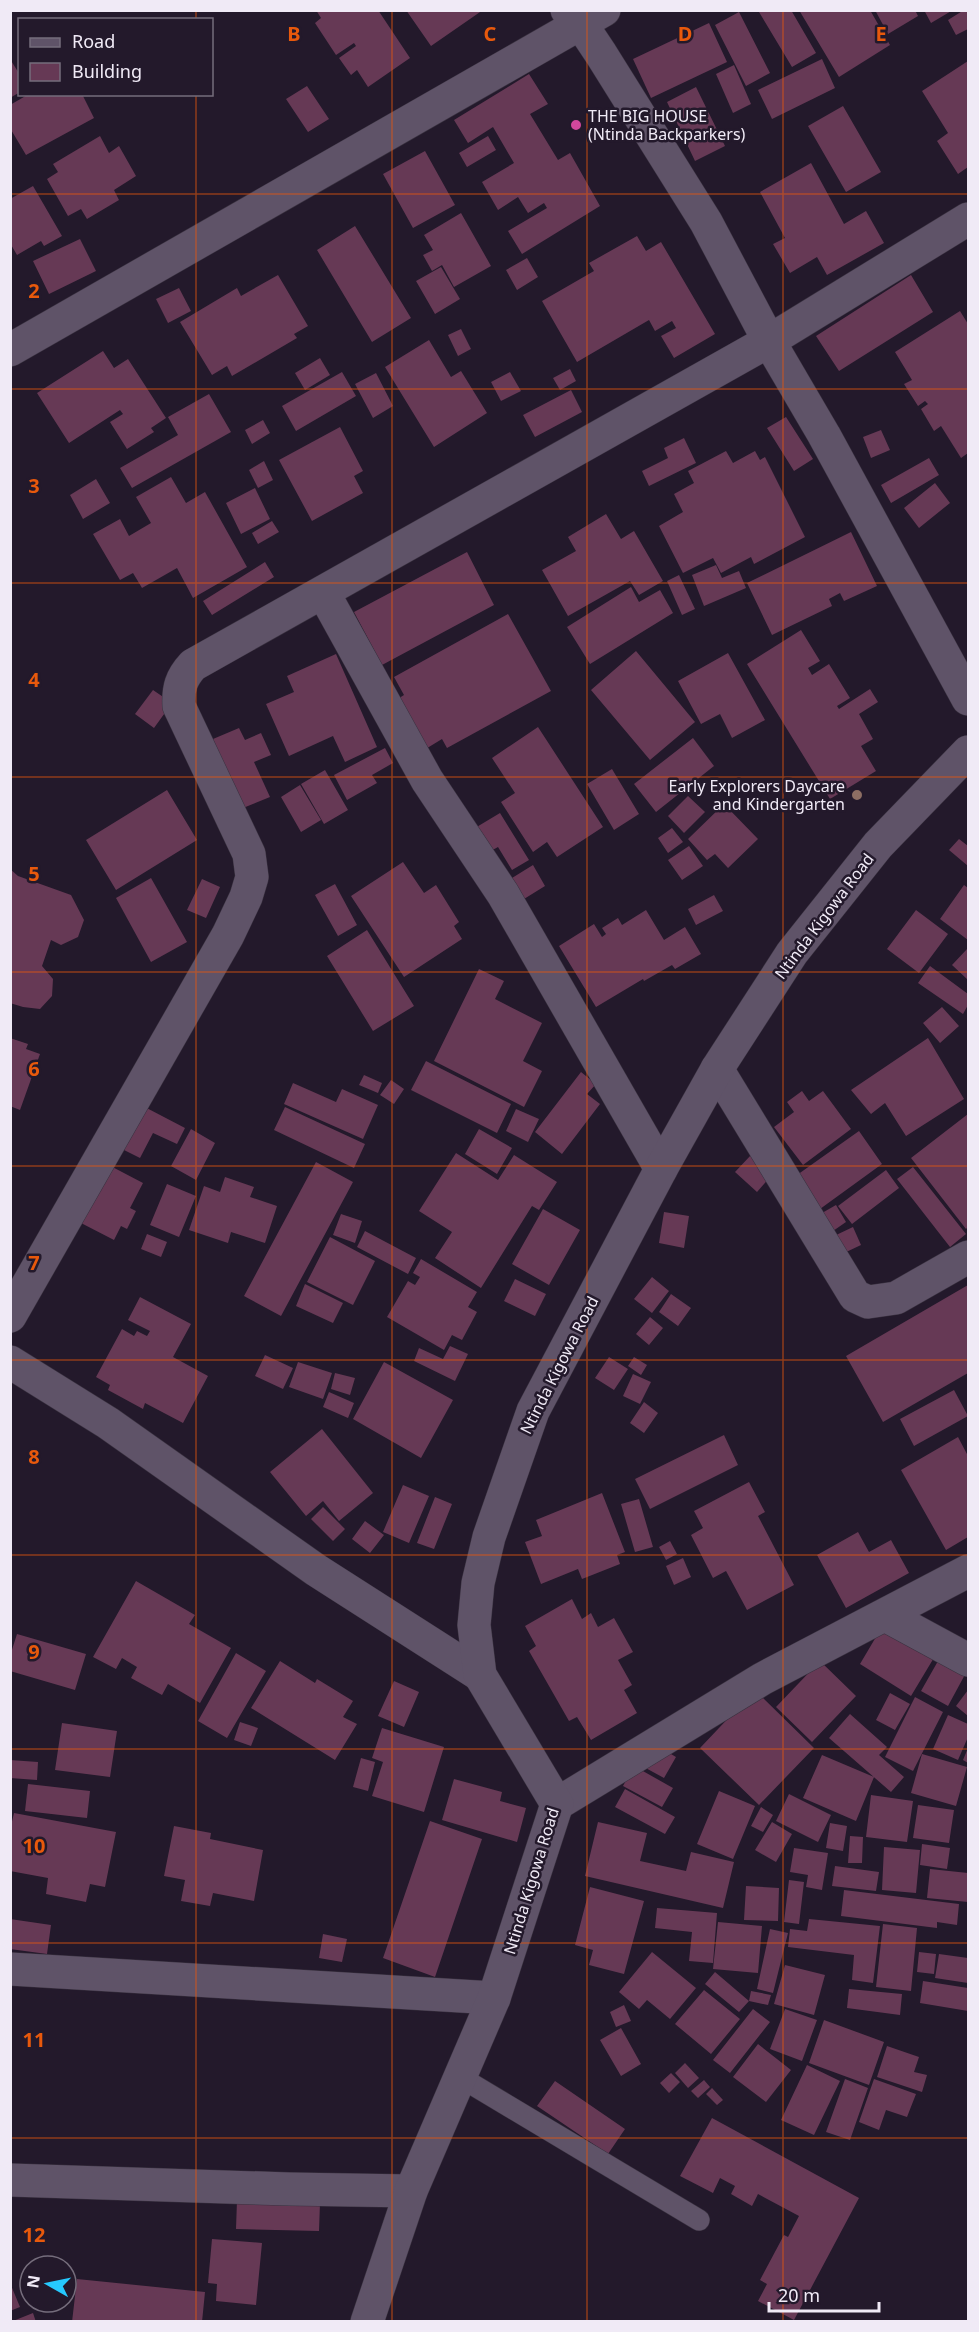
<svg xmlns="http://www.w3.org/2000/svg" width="979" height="2332" font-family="'Noto Sans',sans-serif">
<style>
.building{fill:#663955}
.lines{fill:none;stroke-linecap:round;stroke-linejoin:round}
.service-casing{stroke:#3a3240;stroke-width:22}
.minor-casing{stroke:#3a3240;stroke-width:34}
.tertiary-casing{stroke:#3a3240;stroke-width:34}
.service{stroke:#5f5368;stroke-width:21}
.minor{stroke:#5f5368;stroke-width:33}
.tertiary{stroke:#5f5368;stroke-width:33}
.grid{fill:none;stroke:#e8590c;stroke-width:1.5;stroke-opacity:0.55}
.hotel-dot{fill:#d1479c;stroke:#23192b;stroke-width:2}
.education-dot{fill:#8d6e63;stroke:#23192b;stroke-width:2}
.labels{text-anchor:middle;stroke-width:5;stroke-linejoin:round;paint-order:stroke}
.poi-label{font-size:16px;fill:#f0eaf6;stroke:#23192b;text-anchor:start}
.street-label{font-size:16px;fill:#f0eaf6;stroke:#23192b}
.grid-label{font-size:20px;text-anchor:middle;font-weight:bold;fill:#e8590c;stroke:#23192b;stroke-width:5;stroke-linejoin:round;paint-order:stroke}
</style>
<rect width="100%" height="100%" fill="#23192b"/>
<!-- building -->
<path class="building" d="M316,10H378L410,58L368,87L357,70L351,75L339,58L356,46L354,43L336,55L315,23L321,18Z
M406,10H483L431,46Z
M761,10H791L816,53L792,67L759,12Z
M799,10H870L890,45L839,77Z
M875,10H915L918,16L888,34Z
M924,10H953L931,23Z
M964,10H968V29L956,35L948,20Z
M739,12L770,73L746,86L715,25Z
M709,23L727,62L651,98L633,59Z
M10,59L20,75V92L10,98Z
M822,59L835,88L772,119L758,90Z
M968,61V167L958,174L937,141L948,133L922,91Z
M734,65L751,104L733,113L716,74Z
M529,74L548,104L530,114L558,160L570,153L600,206L522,254L508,231L547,208L544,203L528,213L518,197L498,210L482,182L514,163L493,127L468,143L454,120Z
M307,86L329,119L308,132L286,99Z
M696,87L725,146L695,161L667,102Z
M29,94H82L94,118L26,155L10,128V105Z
M843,106L881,172L846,192L808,126Z
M100,136L109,153L119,146L136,176L114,190L119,200L87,219L81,209L68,216L47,179L58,172L53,164Z
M488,136L496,150L467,167L459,153Z
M425,151L455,205L413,228L383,174Z
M811,163L844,224L866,211L884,243L827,275L817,257L790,273L773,244L785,238L760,192Z
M33,186L62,236L44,246L41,241L17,255L10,243V199Z
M461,213L491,266L454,287L442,265L432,271L423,255L433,250L424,235Z
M355,226L411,318L372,342L317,250Z
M637,236L646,251L661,242L715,334L674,358L661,336L676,328L672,321L655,331L649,320L577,362L542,301L594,271L589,263Z
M80,239L96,271L49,294L33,261Z
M527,258L538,277L517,290L506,270Z
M441,267L460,299L435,314L416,281Z
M278,275L308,326L294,334L297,338L232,376L227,366L212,375L180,322L237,288L241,296Z
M911,275L933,312L839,371L816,336Z
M179,288L191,311L168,323L156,299Z
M960,311L968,324V453L961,458L941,426L934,431L921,409L928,404L925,401L918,406L904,384L912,380L895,352Z
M461,329L471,349L458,356L448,335Z
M429,340L451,377L461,371L487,413L434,447L385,367Z
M103,351L114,368L128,359L166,418L151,428L154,432L127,449L110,422L123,414L120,410L69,443L37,393Z
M320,358L330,375L305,390L295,373Z
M570,369L576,381L560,390L553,378Z
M342,372L356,396L296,431L282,406Z
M510,372L521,391L501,401L491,382Z
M376,373L393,406L373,418L355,384Z
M571,390L582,412L535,437L523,415Z
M209,394L231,432L132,488L120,468L178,435L168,417Z
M786,417L813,459L794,471L767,428Z
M263,420L270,433L252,444L245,430Z
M340,427L363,471L354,476L363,493L312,521L279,460Z
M881,430L890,450L871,458L863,437Z
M684,438L696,463L649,486L642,471L668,458L664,448Z
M726,451L733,463L755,451L760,460L765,457L805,537L754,564L751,557L721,573L713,558L683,573L659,526L683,512L674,494L694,483L688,471Z
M929,458L939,475L891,503L881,485Z
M264,461L273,480L258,488L249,470Z
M171,477L186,503L205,492L247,567L193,598L177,568L142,588L133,573L120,580L93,534L120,519L129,536L151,523L136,497Z
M96,479L110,503L83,519L70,495Z
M935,483L950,503L919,528L904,508Z
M255,488L270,519L241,534L226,503Z
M606,514L621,539L634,531L663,581L639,595L630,581L568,616L542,570L576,551L568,537Z
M272,521L279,532L258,544L252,533Z
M851,532L877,586L844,601L840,593L829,599L832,606L772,635L747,583Z
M467,552L494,605L382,665L354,612Z
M265,562L274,577L212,615L203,601Z
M716,565L722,578L739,571L746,588L704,606L692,575Z
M679,575L695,609L682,615L667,581Z
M631,587L639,602L660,590L673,613L590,664L567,627Z
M508,614L551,691L447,748L442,739L424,750L396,700L404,695L394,677Z
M801,630L820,661L808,668L812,675L829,664L850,698L837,706L839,709L870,689L878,702L859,714L873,739L861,746L876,771L830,799L747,664Z
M636,651L695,722L650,760L591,690Z
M728,653L765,720L732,738L720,714L701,724L678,681Z
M336,654L377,747L345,762L333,736L289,756L266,704L294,692L287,676Z
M153,690L172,703L154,728L135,714Z
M538,727L603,827L557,857L547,842L533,852L501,802L515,793L492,758Z
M239,728L245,740L261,733L271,755L254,762L270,797L243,808L213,739Z
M693,738L714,766L656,812L634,784Z
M385,748L393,763L372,775L377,783L347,800L334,775Z
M612,769L639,814L614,830L587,784Z
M325,770L348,810L324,824L301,784Z
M300,785L321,820L301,832L281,797Z
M167,790L197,840L116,890L86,840Z
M688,796L705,812L684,833L668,816Z
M724,804L758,839L728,868L715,854L707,860L688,839Z
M500,813L529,860L512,870L498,847L489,852L475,828Z
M672,828L683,842L668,853L658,838Z
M959,839L968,846V866L949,850Z
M689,846L703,866L682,880L668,860Z
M403,862L424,893L436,885L459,922L454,926L462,939L404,977L351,896Z
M533,865L545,886L524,899L512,878Z
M10,869L18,876L71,895L84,920L78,937L61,945L51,940L42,966L53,979L52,996L40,1009L23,1007L10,1003Z
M151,878L187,942L151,962L116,898Z
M202,879L220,887L206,918L187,910Z
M335,884L357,925L338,936L315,895Z
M964,885L968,888V940L940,919Z
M714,895L723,911L696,925L688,909Z
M646,910L664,940L685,927L701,954L675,969L672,965L644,981L643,979L596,1007L559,946L594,924L602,937L606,934L602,928L618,918L622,925Z
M916,910L948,934L919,973L887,949Z
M367,930L414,1006L373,1031L327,956Z
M968,948V980L952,965Z
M930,966L968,994V1005L963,1014L918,983Z
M479,969L504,981L495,999L542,1023L523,1061L542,1071L524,1107L434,1061Z
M942,1007L959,1026L940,1043L923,1023Z
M10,1038L28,1044L26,1049L40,1054L20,1110L10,1106Z
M928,1038L964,1099L906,1136L885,1103L871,1114L851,1090Z
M426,1061L511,1104L497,1133L411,1090Z
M581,1072L596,1084L587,1094L600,1104L562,1154L535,1132Z
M364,1075L382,1083L378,1093L359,1085Z
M391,1080L404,1089L394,1104L380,1095Z
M293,1083L336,1102L342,1089L378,1105L363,1139L284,1104Z
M802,1091L809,1101L823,1091L851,1129L803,1165L774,1127L794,1112L787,1102Z
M139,1104L185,1128L177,1144L153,1133L140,1158L118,1147Z
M285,1107L365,1144L354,1168L274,1130Z
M516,1109L539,1119L528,1142L506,1131Z
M968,1114V1227L966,1229L911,1158Z
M191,1129L215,1143L196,1180L171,1166Z
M479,1129L512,1148L497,1174L465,1154Z
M859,1131L882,1164L820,1209L797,1175Z
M456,1153L498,1180L514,1155L557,1182L539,1210L532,1206L481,1288L435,1258L452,1232L419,1211Z
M751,1155L772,1175L757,1192L735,1172Z
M101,1161L143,1183L130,1208L136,1211L127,1229L121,1226L114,1240L81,1223Z
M316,1162L353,1182L281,1316L244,1296Z
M913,1167L966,1234L950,1247L897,1179Z
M886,1170L899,1188L852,1224L838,1206Z
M225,1177L254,1187L250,1197L277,1206L265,1243L231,1232L228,1243L189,1230L204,1186L220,1192Z
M167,1184L196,1196L179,1237L150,1225Z
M836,1205L846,1222L833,1231L822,1213Z
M543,1209L580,1230L549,1285L512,1264Z
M664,1212L689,1216L684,1248L659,1243Z
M341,1214L362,1221L355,1243L333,1235Z
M853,1227L861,1245L842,1254L834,1236Z
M365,1231L416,1258L408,1274L357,1247Z
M147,1234L167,1242L161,1257L141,1249Z
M330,1237L375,1261L353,1305L307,1282Z
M421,1259L477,1292L468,1307L477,1312L462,1340L452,1335L444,1350L387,1317L408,1281L415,1285L420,1277L413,1273Z
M652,1277L669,1291L652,1313L634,1299Z
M515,1279L546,1294L535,1316L504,1301Z
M305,1284L343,1303L333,1323L296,1306Z
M968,1285V1373L883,1422L846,1356Z
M671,1294L691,1308L678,1326L659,1312Z
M140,1297L191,1324L173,1357L208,1376L183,1423L145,1403L143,1409L108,1390L110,1385L96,1377L122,1329L134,1336L137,1331L147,1336L150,1331L128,1320Z
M650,1317L663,1328L649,1345L636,1334Z
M450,1346L468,1354L455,1381L414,1361L419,1348L443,1359Z
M265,1355L293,1368L283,1389L255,1376Z
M609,1357L628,1369L614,1390L595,1378Z
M634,1357L647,1365L641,1375L628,1366Z
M298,1362L332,1373L323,1399L289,1387Z
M384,1362L453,1400L421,1458L353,1419Z
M335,1373L355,1378L350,1395L331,1389Z
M633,1374L651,1382L640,1404L623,1396Z
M954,1390L968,1416L914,1446L900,1419Z
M329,1392L354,1403L348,1418L323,1407Z
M644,1402L658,1413L644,1433L630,1423Z
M322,1429L373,1493L339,1521L323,1501L306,1516L270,1472Z
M724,1435L738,1465L650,1509L635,1479Z
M958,1437L968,1456V1537L946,1550L901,1470Z
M749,1482L765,1512L758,1516L794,1585L747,1610L726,1571L713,1578L691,1535L703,1528L694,1511Z
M403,1485L429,1496L409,1543L383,1532Z
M602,1493L625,1552L617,1555L620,1564L582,1579L578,1569L541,1584L525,1542L542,1536L536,1520Z
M435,1497L452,1504L434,1549L417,1543Z
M639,1499L653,1547L635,1552L621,1504Z
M323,1507L345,1529L333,1541L311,1519Z
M365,1521L384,1535L370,1553L352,1539Z
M858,1532L869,1552L891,1540L909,1573L846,1608L817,1555Z
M670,1541L677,1554L666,1560L659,1547Z
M683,1558L691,1577L674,1585L666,1566Z
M136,1581L195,1615L189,1624L231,1648L200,1703L168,1684L162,1695L131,1678L137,1667L122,1658L116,1669L93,1657Z
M572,1599L582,1619L591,1613L598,1627L614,1618L633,1652L618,1660L632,1685L624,1690L637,1713L591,1740L577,1717L569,1721L529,1651L536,1646L525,1626Z
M886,1620L938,1651L911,1696L860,1664Z
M17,1634L86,1654L75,1690L10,1671V1656Z
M236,1653L266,1671L227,1738L198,1721Z
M942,1654L968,1669L948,1706L921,1691Z
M280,1661L315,1683L317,1679L353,1701L343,1717L357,1724L335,1760L251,1708Z
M820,1661L856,1696L812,1742L776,1707Z
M394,1681L419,1692L404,1727L378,1716Z
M755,1690L814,1748L759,1805L700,1748Z
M968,1690V1716L956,1706Z
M890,1693L910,1704L895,1730L876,1720Z
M915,1697L943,1712L913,1771L885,1757Z
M850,1714L887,1747L879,1755L904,1777L891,1792L829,1738Z
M948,1715L968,1724V1737L958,1760L933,1749Z
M240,1722L258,1728L251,1746L234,1740Z
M62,1723L117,1731L110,1777L55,1770Z
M382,1728L444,1747L424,1812L372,1796L383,1762L372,1758Z
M654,1744L676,1757L664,1778L642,1766Z
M968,1748V1763L963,1760Z
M922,1754L967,1767L956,1806L911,1793Z
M822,1755L874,1777L856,1821L803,1798Z
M361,1758L375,1762L368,1791L353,1787Z
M10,1760L38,1762L37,1780L10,1778Z
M634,1766L673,1788L662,1807L623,1786Z
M454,1779L502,1792L500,1801L526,1808L517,1842L442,1820Z
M28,1784L90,1791L87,1818L25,1811Z
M625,1789L675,1817L665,1834L615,1807Z
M719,1791L755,1806L733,1859L697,1844Z
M789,1794L831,1815L818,1842L776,1821Z
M871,1795L913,1801L907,1842L866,1837Z
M918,1805L954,1810L949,1843L913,1838Z
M761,1807L773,1815L763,1832L751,1826Z
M14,1813L116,1832L105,1887L90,1884L86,1902L46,1894L48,1878L10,1871V1830Z
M430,1821L482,1839L435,1977L383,1958Z
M598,1822L647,1833L640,1861L686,1871L691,1852L734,1862L723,1908L585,1876Z
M772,1822L792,1834L776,1862L755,1850Z
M830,1823L847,1826L843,1851L826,1848Z
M174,1826L211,1833L210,1839L263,1850L254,1901L213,1893L210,1906L181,1901L185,1880L164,1876Z
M850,1836L863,1837L862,1863H848Z
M922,1844L950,1848L947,1869L920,1865Z
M884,1847L920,1850L916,1893L882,1890Z
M794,1848L828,1853L822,1890L806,1887L808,1875L790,1872Z
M835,1866L879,1872L876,1891L832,1886Z
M930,1869L968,1873V1902L927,1898Z
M789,1880L804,1882L799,1924L784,1922Z
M746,1886L779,1888L778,1921L744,1920Z
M590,1887L644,1901L624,1974L589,1965L593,1950L575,1945Z
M844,1890L959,1904L957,1925L937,1922V1928L841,1916Z
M657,1908L717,1913L713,1963L689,1961L692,1932L655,1928Z
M10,1919L51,1925L47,1954L10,1949Z
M809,1919L880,1926L873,1983L852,1980L854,1955L788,1947L790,1929L807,1931Z
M718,1922L762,1926L758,1973L713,1969Z
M883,1924L917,1928L911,1991L876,1987Z
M770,1929L788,1933L773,1993L757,1989Z
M323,1934L347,1939L342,1962L319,1958Z
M652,1952L696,1988L670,2019L647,2000L639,2009L619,1992Z
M919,1952L936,1954L934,1974L917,1972Z
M939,1954L968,1958V1983L935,1978Z
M785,1965L825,1975L814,2015L774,2004Z
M715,1972L749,2001L739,2012L705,1984Z
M923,1981L968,1988V2011L920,2003Z
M849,1989L902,1994L900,2015L847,2008Z
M704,1990L740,2019L711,2054L675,2024Z
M751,1991L771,1995L768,2005L749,2001Z
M624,2005L631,2021L616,2027L610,2012Z
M753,2009L770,2022L730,2073L713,2060Z
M785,2009L817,2020L802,2061L770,2049Z
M824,2020L884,2042L869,2085L809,2063Z
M621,2028L641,2064L621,2076L600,2040Z
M758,2044L791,2070L766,2102L733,2077Z
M887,2046L919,2057L914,2072L927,2075L922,2092L877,2077Z
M685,2063L699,2078L688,2088L675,2073Z
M807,2065L840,2081L814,2135L781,2120Z
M671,2073L680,2082L669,2093L660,2083Z
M845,2079L868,2088L850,2140L826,2132Z
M874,2079L916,2094L907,2117L886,2110L879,2130L859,2122Z
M704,2080L710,2087L698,2098L691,2091Z
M555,2081L625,2129L608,2154L537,2106Z
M712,2088L723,2100L717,2105L706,2094Z
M712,2118L859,2198L794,2320L758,2301L767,2284L760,2280L784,2235L788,2237L799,2216L758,2194L752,2206L731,2194L735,2186L720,2178L713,2193L680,2176Z
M237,2200L320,2203L319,2231L236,2229Z
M212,2239L262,2243L256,2305L216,2301L217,2284L208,2283Z
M77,2279L205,2292L202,2322H72Z
M10,2283L20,2307L10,2311Z
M33,2313L36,2322H13V2321Z"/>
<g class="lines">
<!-- service casing -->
<g class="service-casing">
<path id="service" d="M460,2077L699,2220"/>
</g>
<!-- minor casing -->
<g class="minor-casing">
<path id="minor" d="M567,10L581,24L601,54L706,222L769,341L824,435L968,699
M10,350L604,10
M323,592L427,780L503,894L661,1169
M717,1069L855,1296L868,1302L896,1298L968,1257
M10,1316L228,935L246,897L252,877L249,854L179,706C178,688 181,678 193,665L769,341L968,219
M10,1362L108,1423L316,1570L480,1675
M885,1615L968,1660
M557,1804L762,1679L968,1571
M10,1969L494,1998
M10,2180L289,2189L411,2191"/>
</g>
<!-- tertiary casing -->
<g class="tertiary-casing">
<path id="tertiary" d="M367,2322L411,2191L494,1998L557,1804L480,1675L474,1625L478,1583L489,1537L533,1411L661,1169L717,1069L792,953L878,845L968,752"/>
</g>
<!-- service -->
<use href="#service" class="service"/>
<!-- minor -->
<use href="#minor" class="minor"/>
<!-- tertiary -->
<use href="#tertiary" class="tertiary"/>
</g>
<!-- grid -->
<path class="grid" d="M196,10V20M392,10V2322M587,10V2322M783,10V2322M196,94V2322M10,194H968M10,389H968M10,583H968M10,777H968M10,972H968M10,1166H968M10,1360H968M10,1555H968M10,1749H968M10,1943H968M10,2138H968"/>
<!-- markers -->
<circle class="hotel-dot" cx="576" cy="125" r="6"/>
<circle class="education-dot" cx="857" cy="795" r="6"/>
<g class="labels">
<!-- poi labels -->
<g class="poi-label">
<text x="588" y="122">THE BIG HOUSE<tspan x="588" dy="18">(Ntinda Backparkers)</tspan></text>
<text x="845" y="792" text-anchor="end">Early Explorers Daycare<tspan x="845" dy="18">and Kindergarten</tspan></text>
</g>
<!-- street labels -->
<g class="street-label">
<text transform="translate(824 916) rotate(-53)" y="6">Ntinda Kigowa Road</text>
<text transform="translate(559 1365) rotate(-63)" y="6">Ntinda Kigowa Road</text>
<text transform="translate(531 1881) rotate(-73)" y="6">Ntinda Kigowa Road</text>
</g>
</g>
<g class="grid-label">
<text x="294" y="41">B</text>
<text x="490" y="41">C</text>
<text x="685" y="41">D</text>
<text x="881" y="41">E</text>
<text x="34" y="298">2</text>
<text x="34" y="493">3</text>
<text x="34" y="687">4</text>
<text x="34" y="881">5</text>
<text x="34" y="1076">6</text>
<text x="34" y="1270">7</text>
<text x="34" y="1464">8</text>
<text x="34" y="1659">9</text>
<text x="34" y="1853">10</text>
<text x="34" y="2047">11</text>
<text x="34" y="2242">12</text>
</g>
<!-- border -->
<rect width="979" height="2332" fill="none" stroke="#f0eaf6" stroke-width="24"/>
<!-- legend -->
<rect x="18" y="18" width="195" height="78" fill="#23192b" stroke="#756d7c" stroke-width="1.5"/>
<rect x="30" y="38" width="30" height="9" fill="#5f5368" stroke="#756d7c" stroke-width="1.5"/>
<text x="72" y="48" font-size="18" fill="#f0eaf6">Road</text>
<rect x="30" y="63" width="30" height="18" fill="#663955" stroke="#756d7c" stroke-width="1.5"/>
<text x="72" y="78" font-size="18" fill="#f0eaf6">Building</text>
<!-- north arrow -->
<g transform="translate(48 2284) rotate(279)"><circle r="28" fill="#23192b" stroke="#756d7c" stroke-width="1.5"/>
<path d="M0-4.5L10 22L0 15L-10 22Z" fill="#26c9fe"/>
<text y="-9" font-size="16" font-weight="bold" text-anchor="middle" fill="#f0eaf6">N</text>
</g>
<!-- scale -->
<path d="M769 2302v9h110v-9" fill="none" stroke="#f0eaf6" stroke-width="3"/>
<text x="778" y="2302" font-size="18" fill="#f0eaf6" stroke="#23192b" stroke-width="4.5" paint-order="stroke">20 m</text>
</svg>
